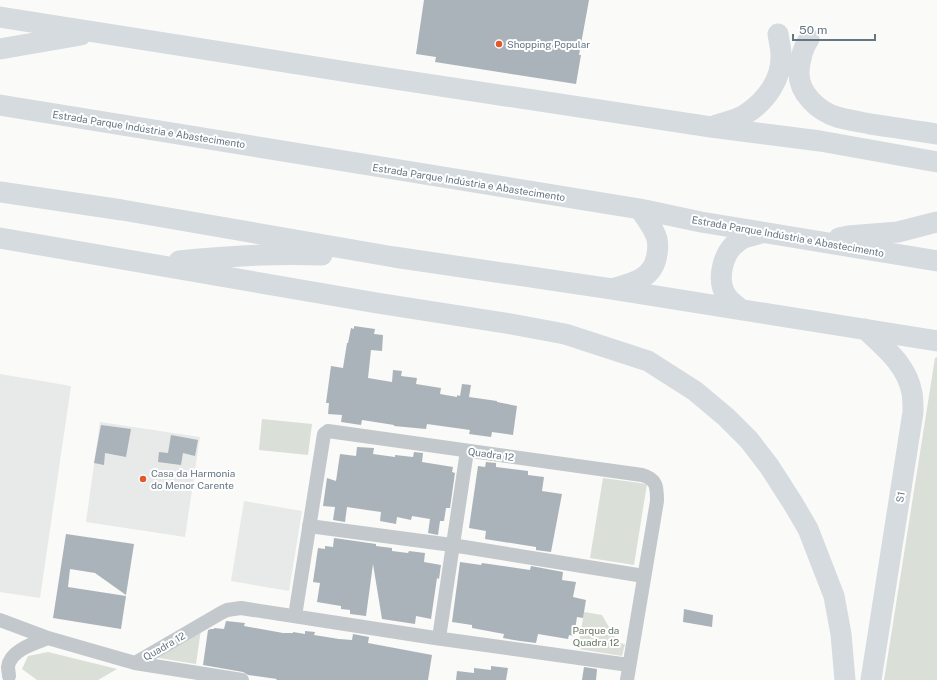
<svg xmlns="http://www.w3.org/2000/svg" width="937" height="680" font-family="'Public Sans',sans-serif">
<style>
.built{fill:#e8e9e9}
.green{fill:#dadfd7}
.building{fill:#aab3b9}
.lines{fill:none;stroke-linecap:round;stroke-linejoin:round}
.minor{stroke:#c3c8cc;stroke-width:14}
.highway{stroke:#d6dbdf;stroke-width:21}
.poi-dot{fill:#e4572e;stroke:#fff;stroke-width:1.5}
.labels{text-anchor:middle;stroke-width:4;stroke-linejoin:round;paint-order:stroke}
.poi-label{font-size:10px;fill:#657683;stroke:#fff;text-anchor:start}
.street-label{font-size:10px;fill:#657683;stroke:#fff}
.park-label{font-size:10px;fill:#687a64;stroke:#fff}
</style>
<rect width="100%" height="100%" fill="#fafaf8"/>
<!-- built -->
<path class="built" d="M0,374L71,386L40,598L0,592Z
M100,422L200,437L185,537L86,522Z
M244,501L302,511L289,591L231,581Z"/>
<!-- green -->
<path class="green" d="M937,357V680H884L935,358Z
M262,419L312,424L308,455L259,450Z
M603,478L647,484L634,565L590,558Z
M584,612L602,615L618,643L625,644L622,656L578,649Z
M201,629L196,664L153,657Z
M48,652L117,669L98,680H37L22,669L28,656Z"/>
<!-- building -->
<path class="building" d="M424,0H589L579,55H581L576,84L435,62L436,57L416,54Z
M354,326L375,329L374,334L383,335L382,351L371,350L368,378L392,382L393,370L402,371L401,376L417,378L416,384L441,388L440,394L457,397V395L460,396L462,384L471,385L469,397L497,401V402L517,406L513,435L492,432L491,437L469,434L470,430L427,424L426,429L394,426V425L362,420L361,425L341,422L342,415L328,414L329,403H326L331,366L343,368L347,343H348L351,328L354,329Z
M101,425L131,429L126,457L105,453L104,465L94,463Z
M171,435L198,440L195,456L183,453L181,465L158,462L159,452L168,453Z
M357,447L374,448L373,454L395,457V455L413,457L414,452L423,453L422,462L453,467L452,472L455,473L450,508H446L444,521H440L438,535L428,533L430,519L412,516L411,520L397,517L396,524L380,521L381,512L367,510L347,507L345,522L333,520L335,507L323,506L327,478L336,481L340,454L356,456Z
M486,462L496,463V467L528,471V475L544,477L542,491L562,494L551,552L536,550V547L485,539L486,531L469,528L478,466L485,467Z
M66,534L134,544L126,595L95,573L70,569L68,587L126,596L121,629L53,618Z
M334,538L376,544V546L392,548V551L408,553L409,551L425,553L424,562L441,565L439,579L437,578L431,619L416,616L415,624L382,619L373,564L366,616L350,614V610L341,609V606L317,602L320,583L313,582L318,548L325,549V546L333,547Z
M460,562L481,565L482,563L530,570L531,566L563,572L562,580L576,582L573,597L586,600L583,618L577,617L574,636L569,635L568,639L538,634L536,643L520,641L503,638L504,634L472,628V625L452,622Z
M684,609L713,615L712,627L683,622Z
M226,621L245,623L244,626L283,633H293V632L305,634V631L315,632L314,635L339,639L352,640L353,634L369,637L368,643L432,655L428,680H276L277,679L248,675L243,672L203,665L208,630L211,629H214V628L224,629Z
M491,666L508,668L506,680H456L457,671L474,673V668L491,670Z
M584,667L597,669L596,680H582Z"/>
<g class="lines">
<!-- minor -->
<path class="minor" d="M309,526L452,545L644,576
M295,616L324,434L328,431L642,475C657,479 657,487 657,501L627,680
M0,620L48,638L135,663L242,680
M439,638L467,451
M135,663L221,613L227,610L241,608L435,638L629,665
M9,676C9,673 8,670 8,667C10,650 35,643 48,638"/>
<!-- highway -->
<path class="highway" d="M0,17L348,72L711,127L820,141L937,162
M809,39C802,49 800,59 799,71C798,93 818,111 837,117C848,120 860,122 870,124C893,127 915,131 937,134
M0,49L81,35
M0,105L640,209L701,222L937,261
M714,126C725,122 737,120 746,114C766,101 782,79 781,55C781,48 779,41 778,34
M0,192L122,210L394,257L612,289L937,341
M0,238L377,303L511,324L565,334L648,361L695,391L726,417L749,440L769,466L794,505L808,529L834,596L841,634L845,680
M839,238L848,236L898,232L937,222
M179,261C227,256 274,253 322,255
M615,288C634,283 654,278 657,254C658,249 658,244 657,239C654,228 646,219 640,209
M742,310C737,306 729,301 726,295C716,279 723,251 739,241C745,236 755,235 762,233
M865,329C885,348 907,365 912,393C913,399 913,406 913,412L871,680"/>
</g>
<!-- markers -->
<g class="poi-dot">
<circle cx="499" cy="44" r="4"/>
<circle cx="143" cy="479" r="4"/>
</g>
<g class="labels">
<!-- poi labels -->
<g class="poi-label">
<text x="507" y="48">Shopping Popular</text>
<text x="151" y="477">Casa da Harmonia<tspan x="151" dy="12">do Menor Carente</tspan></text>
</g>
<!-- street labels -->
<g class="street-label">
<text transform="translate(149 129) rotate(9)" y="4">Estrada Parque Indústria e Abastecimento</text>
<text transform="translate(469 182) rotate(9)" y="4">Estrada Parque Indústria e Abastecimento</text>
<text transform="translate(788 236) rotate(10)" y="4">Estrada Parque Indústria e Abastecimento</text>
<text transform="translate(491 454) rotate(8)" y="4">Quadra 12</text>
<text transform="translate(900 497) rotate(-81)" y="4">S1</text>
<text transform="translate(164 646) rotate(-30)" y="4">Quadra 12</text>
</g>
<!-- park labels -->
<g class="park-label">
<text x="596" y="634">Parque da<tspan x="596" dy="12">Quadra 12</tspan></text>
</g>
</g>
<!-- scale -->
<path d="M793 34v6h82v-6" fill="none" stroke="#657683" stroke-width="2"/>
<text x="799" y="34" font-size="12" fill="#657683" stroke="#ffffff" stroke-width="3" paint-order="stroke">50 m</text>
</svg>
